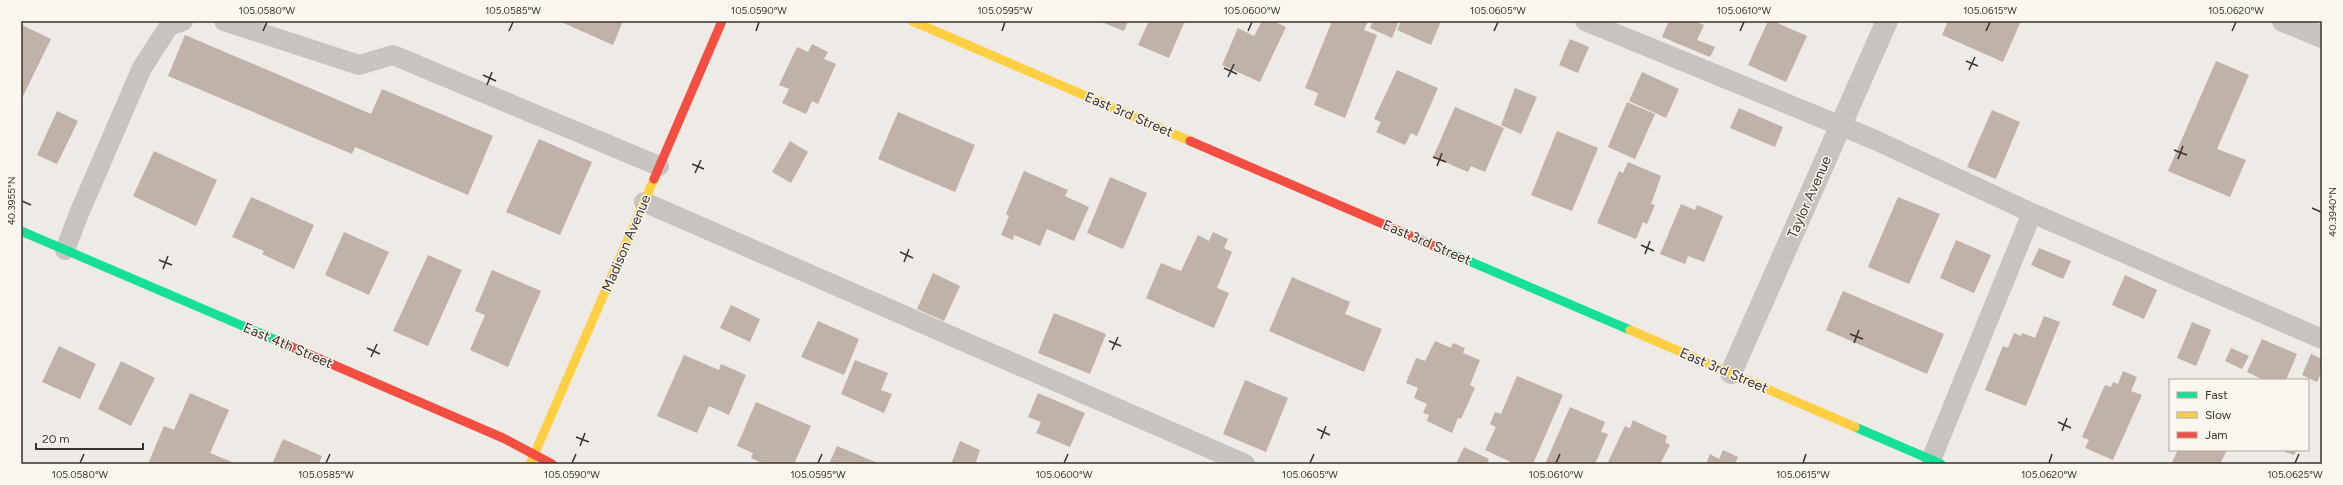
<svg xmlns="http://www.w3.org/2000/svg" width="2343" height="485" font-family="Figtree,sans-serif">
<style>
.building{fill:#c0b1a9}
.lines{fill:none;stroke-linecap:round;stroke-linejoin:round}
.lane{stroke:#c8c3be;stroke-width:20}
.street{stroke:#c8c3be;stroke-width:22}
.fast{stroke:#16e098;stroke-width:9}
.slow{stroke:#ffcf43;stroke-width:9}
.jam{stroke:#f24e42;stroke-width:9}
.ticks{fill:none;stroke:#39312c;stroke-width:1.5}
.labels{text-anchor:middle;stroke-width:3;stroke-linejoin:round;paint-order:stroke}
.street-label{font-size:14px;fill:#39312c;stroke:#faf5ef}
.neatline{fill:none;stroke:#39312c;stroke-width:1.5}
.ticks-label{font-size:10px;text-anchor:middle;fill:#39312c}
</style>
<rect width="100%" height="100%" fill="#eeeae6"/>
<!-- building -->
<path class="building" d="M559,21H623L613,45Z
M1099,21H1128L1124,31Z
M1149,21H1185L1169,58L1138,45Z
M1262,21H1273L1286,27L1260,82L1222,65L1238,28L1254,36Z
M1332,21H1368L1364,30L1377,35L1345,118L1314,105L1318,93L1305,88Z
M1373,21H1399L1392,38L1370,28Z
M1401,21H1441L1431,45L1397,30Z
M1669,21H1694L1704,25L1697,40L1715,47L1710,57L1662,37Z
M1768,21H1773L1807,36L1786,82L1748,65Z
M1948,21H2021L2003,62L1942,35Z
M22,25L51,39L21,100V27Z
M185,35L371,114L382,89L493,136L468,195L355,147L352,154L168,76Z
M1570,39L1589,47L1578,73L1559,65Z
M812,44L828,52L824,59L836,64L818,104L812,101L806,114L782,103L789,89L779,85L797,47L808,52Z
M2216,61L2249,75L2217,149L2246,160L2230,197L2168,171Z
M1397,70L1438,88L1417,136L1411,133L1405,145L1376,132L1381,122L1374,119Z
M1642,72L1679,89L1666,118L1629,101Z
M1515,88L1537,97L1521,134L1501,125Z
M1627,102L1655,114L1635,159L1608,147Z
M1455,107L1504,128L1485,172L1471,166L1468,172L1433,157Z
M1739,108L1783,127L1775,147L1730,128Z
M1992,110L2020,122L1996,179L1967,167Z
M57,111L78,121L57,164L37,155Z
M898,112L975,145L955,192L878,159Z
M1557,131L1598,148L1572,211L1531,195Z
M539,139L592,162L560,235L506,212Z
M790,141L808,152L791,183L772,172Z
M154,151L217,180L196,226L133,196Z
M1628,162L1661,176L1651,204L1655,205L1647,224L1643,222L1636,239L1597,223L1619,171L1623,173Z
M1024,171L1068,190L1065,196L1089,207L1074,241L1047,229L1040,246L1014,235L1013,240L1001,235L1009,216L1006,214Z
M1110,177L1147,193L1123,249L1087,233Z
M251,197L314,225L294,269L262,254L264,251L232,237Z
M1898,197L1940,214L1909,284L1868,267Z
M1681,204L1695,210L1697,205L1723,216L1704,262L1688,256L1685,264L1660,254Z
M344,232L389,252L369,295L325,275Z
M1213,232L1228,239L1224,248L1232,252L1217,288L1229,293L1214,328L1146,298L1161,263L1181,271L1198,235L1209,241Z
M1956,240L1991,255L1974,293L1940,278Z
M2039,248L2071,261L2063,279L2031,265Z
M428,255L462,270L428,346L393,331Z
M492,270L541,291L508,367L470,350L485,315L475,311Z
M933,273L960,286L944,321L917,309Z
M2125,275L2157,290L2144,319L2112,305Z
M1292,277L1350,302L1345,314L1382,329L1364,372L1269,331Z
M1843,291L1944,334L1927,374L1826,330Z
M731,305L760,319L750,342L720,328Z
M1054,313L1106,334L1090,374L1038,353Z
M2044,316L2060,322L2026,406L1985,390L2003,346L2008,348L2014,333L2021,336L2022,333L2035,338Z
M818,321L859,339L844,375L801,357Z
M2192,322L2211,330L2196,366L2177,358Z
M2262,339L2297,354L2286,380H2264L2247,372Z
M1435,341L1451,348L1453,343L1465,348L1463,353L1480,360L1470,385L1475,388L1461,419L1458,418L1452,433L1427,421L1429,415L1423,413L1427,404L1414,398L1418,388L1406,383L1416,358L1425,361Z
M59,346L96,364L80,399L42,382Z
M2231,348L2249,356L2242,369L2225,361Z
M2311,354L2322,359V371L2317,382L2302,375Z
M684,355L719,370L721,364L746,375L729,415L709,406L697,433L657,416Z
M855,360L888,373L881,390L892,394L884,413L841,394Z
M121,361L155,378L131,426L98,409Z
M2123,371L2137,377L2131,391L2142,395L2113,460L2085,448L2089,440L2082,437L2105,385L2111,387L2113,382L2118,384Z
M1517,376L1563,395L1533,464H1515L1485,450L1496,427L1490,424L1495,412L1501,414Z
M1245,380L1288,398L1266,452L1223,434Z
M190,393L229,410L210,453L232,462L231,464H148L164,426L174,430Z
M1038,393L1085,413L1070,447L1036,433L1041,422L1028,417Z
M756,402L811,426L794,464H764L751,458L753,453L737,446Z
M1570,407L1605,422L1601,432L1608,434L1595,464H1545Z
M1633,420L1667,436L1665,442L1670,445L1660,464H1607L1625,426L1630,428Z
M283,439L322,456L319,464H272Z
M960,441L980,450L975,464H951Z
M837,446L880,464H829Z
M1464,447L1489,459L1487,464H1456Z
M1723,450L1738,457L1735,464H1701L1702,462L1706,464L1710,454L1719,459Z
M2178,450H2227L2220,464H2171Z
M2281,450H2297L2294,455Z"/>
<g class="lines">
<!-- lane -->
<path class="lane" d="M224,21L359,65L393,55L659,166
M1585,21L1873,139L2032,213
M644,202L1245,464
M65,250L80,211L142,68L169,26L183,21
M1931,460L2032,213L2322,339"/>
<!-- street -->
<path class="street" d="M2283,21L2322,37
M1731,373L1887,21"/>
<!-- fast -->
<path class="fast" d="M21,231L278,341
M1441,249L1630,330
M1855,427L1941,464"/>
<!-- slow -->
<path class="slow" d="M912,21L1190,141
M1630,330L1855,427
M530,464L654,179"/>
<!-- jam -->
<path class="jam" d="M1190,141L1441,249
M654,179L722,21
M278,341L503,438L552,464"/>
</g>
<!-- ticks -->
<path class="ticks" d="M263,31L267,22M509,31L513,22M756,31L759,22M1002,31L1005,22M1248,31L1252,22M1494,31L1498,22M1740,31L1744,22M1986,31L1990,22M2232,31L2236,22M1966,61L1978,66M1224,68L1237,74M1969,70L1975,57M483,75L496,81M1228,77L1234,64M487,85L492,72M2174,150L2187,155M1433,157L1446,162M2178,159L2183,146M692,164L704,169M1437,166L1442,153M695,173L701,160M22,201L31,205M2312,208L2321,212M1641,245L1654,251M900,252L913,258M1645,254L1650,241M159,260L172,265M904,262L909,249M163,269L168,256M1850,334L1863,339M1109,341L1121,346M1854,343L1859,330M367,348L380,354M1112,350L1118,337M371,357L377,344M2058,422L2071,428M1317,429L1330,435M2062,431L2067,418M576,437L589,442M1321,439L1326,426M580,446L585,433M80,463L84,454M326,463L330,454M572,463L576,454M818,463L822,454M1064,463L1068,454M1310,463L1314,454M1556,463L1560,454M1803,463L1806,454M2049,463L2052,454M2295,463L2299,454"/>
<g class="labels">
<!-- street labels -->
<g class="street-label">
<text transform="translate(1129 114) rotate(23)" y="5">East 3rd Street</text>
<text transform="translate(1809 197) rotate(-66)" y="5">Taylor Avenue</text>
<text transform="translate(1427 242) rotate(23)" y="5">East 3rd Street</text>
<text transform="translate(626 243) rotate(-67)" y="5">Madison Avenue</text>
<text transform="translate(288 345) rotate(23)" y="5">East 4th Street</text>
<text transform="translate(1724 370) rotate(23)" y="5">East 3rd Street</text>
</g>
</g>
<!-- border -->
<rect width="2343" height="485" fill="none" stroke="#faf5ef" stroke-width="44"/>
<!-- legend -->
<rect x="2169" y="379" width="140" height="72" fill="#faf5ef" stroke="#ada7a1"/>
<rect x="2177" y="392" width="20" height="6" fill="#16e098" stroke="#ada7a1"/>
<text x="2205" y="399" font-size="12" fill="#39312c">Fast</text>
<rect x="2177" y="412" width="20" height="6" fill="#ffcf43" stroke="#ada7a1"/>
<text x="2205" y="419" font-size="12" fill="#39312c">Slow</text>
<rect x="2177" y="432" width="20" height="6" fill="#f24e42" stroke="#ada7a1"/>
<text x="2205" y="439" font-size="12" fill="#39312c">Jam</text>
<!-- scale -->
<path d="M36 443v6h107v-6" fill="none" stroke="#39312c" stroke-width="2"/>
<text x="42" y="443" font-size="12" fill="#39312c" stroke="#faf5ef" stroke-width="3" paint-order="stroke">20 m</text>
<rect x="22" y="22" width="2299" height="441" class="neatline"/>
<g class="ticks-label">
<text x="267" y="14">105.0580°W</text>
<text x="513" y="14">105.0585°W</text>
<text x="759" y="14">105.0590°W</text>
<text x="1005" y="14">105.0595°W</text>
<text x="1252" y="14">105.0600°W</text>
<text x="1498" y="14">105.0605°W</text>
<text x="1744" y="14">105.0610°W</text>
<text x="1990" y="14">105.0615°W</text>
<text x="2236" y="14">105.0620°W</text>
<text transform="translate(11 201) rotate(-90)" y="4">40.3955°N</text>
<text transform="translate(2332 212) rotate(-90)" y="4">40.3940°N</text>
<text x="80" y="478">105.0580°W</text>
<text x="326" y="478">105.0585°W</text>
<text x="572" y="478">105.0590°W</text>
<text x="818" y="478">105.0595°W</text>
<text x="1064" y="478">105.0600°W</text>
<text x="1310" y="478">105.0605°W</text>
<text x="1556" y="478">105.0610°W</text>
<text x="1803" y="478">105.0615°W</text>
<text x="2049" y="478">105.0620°W</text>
<text x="2295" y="478">105.0625°W</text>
</g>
</svg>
